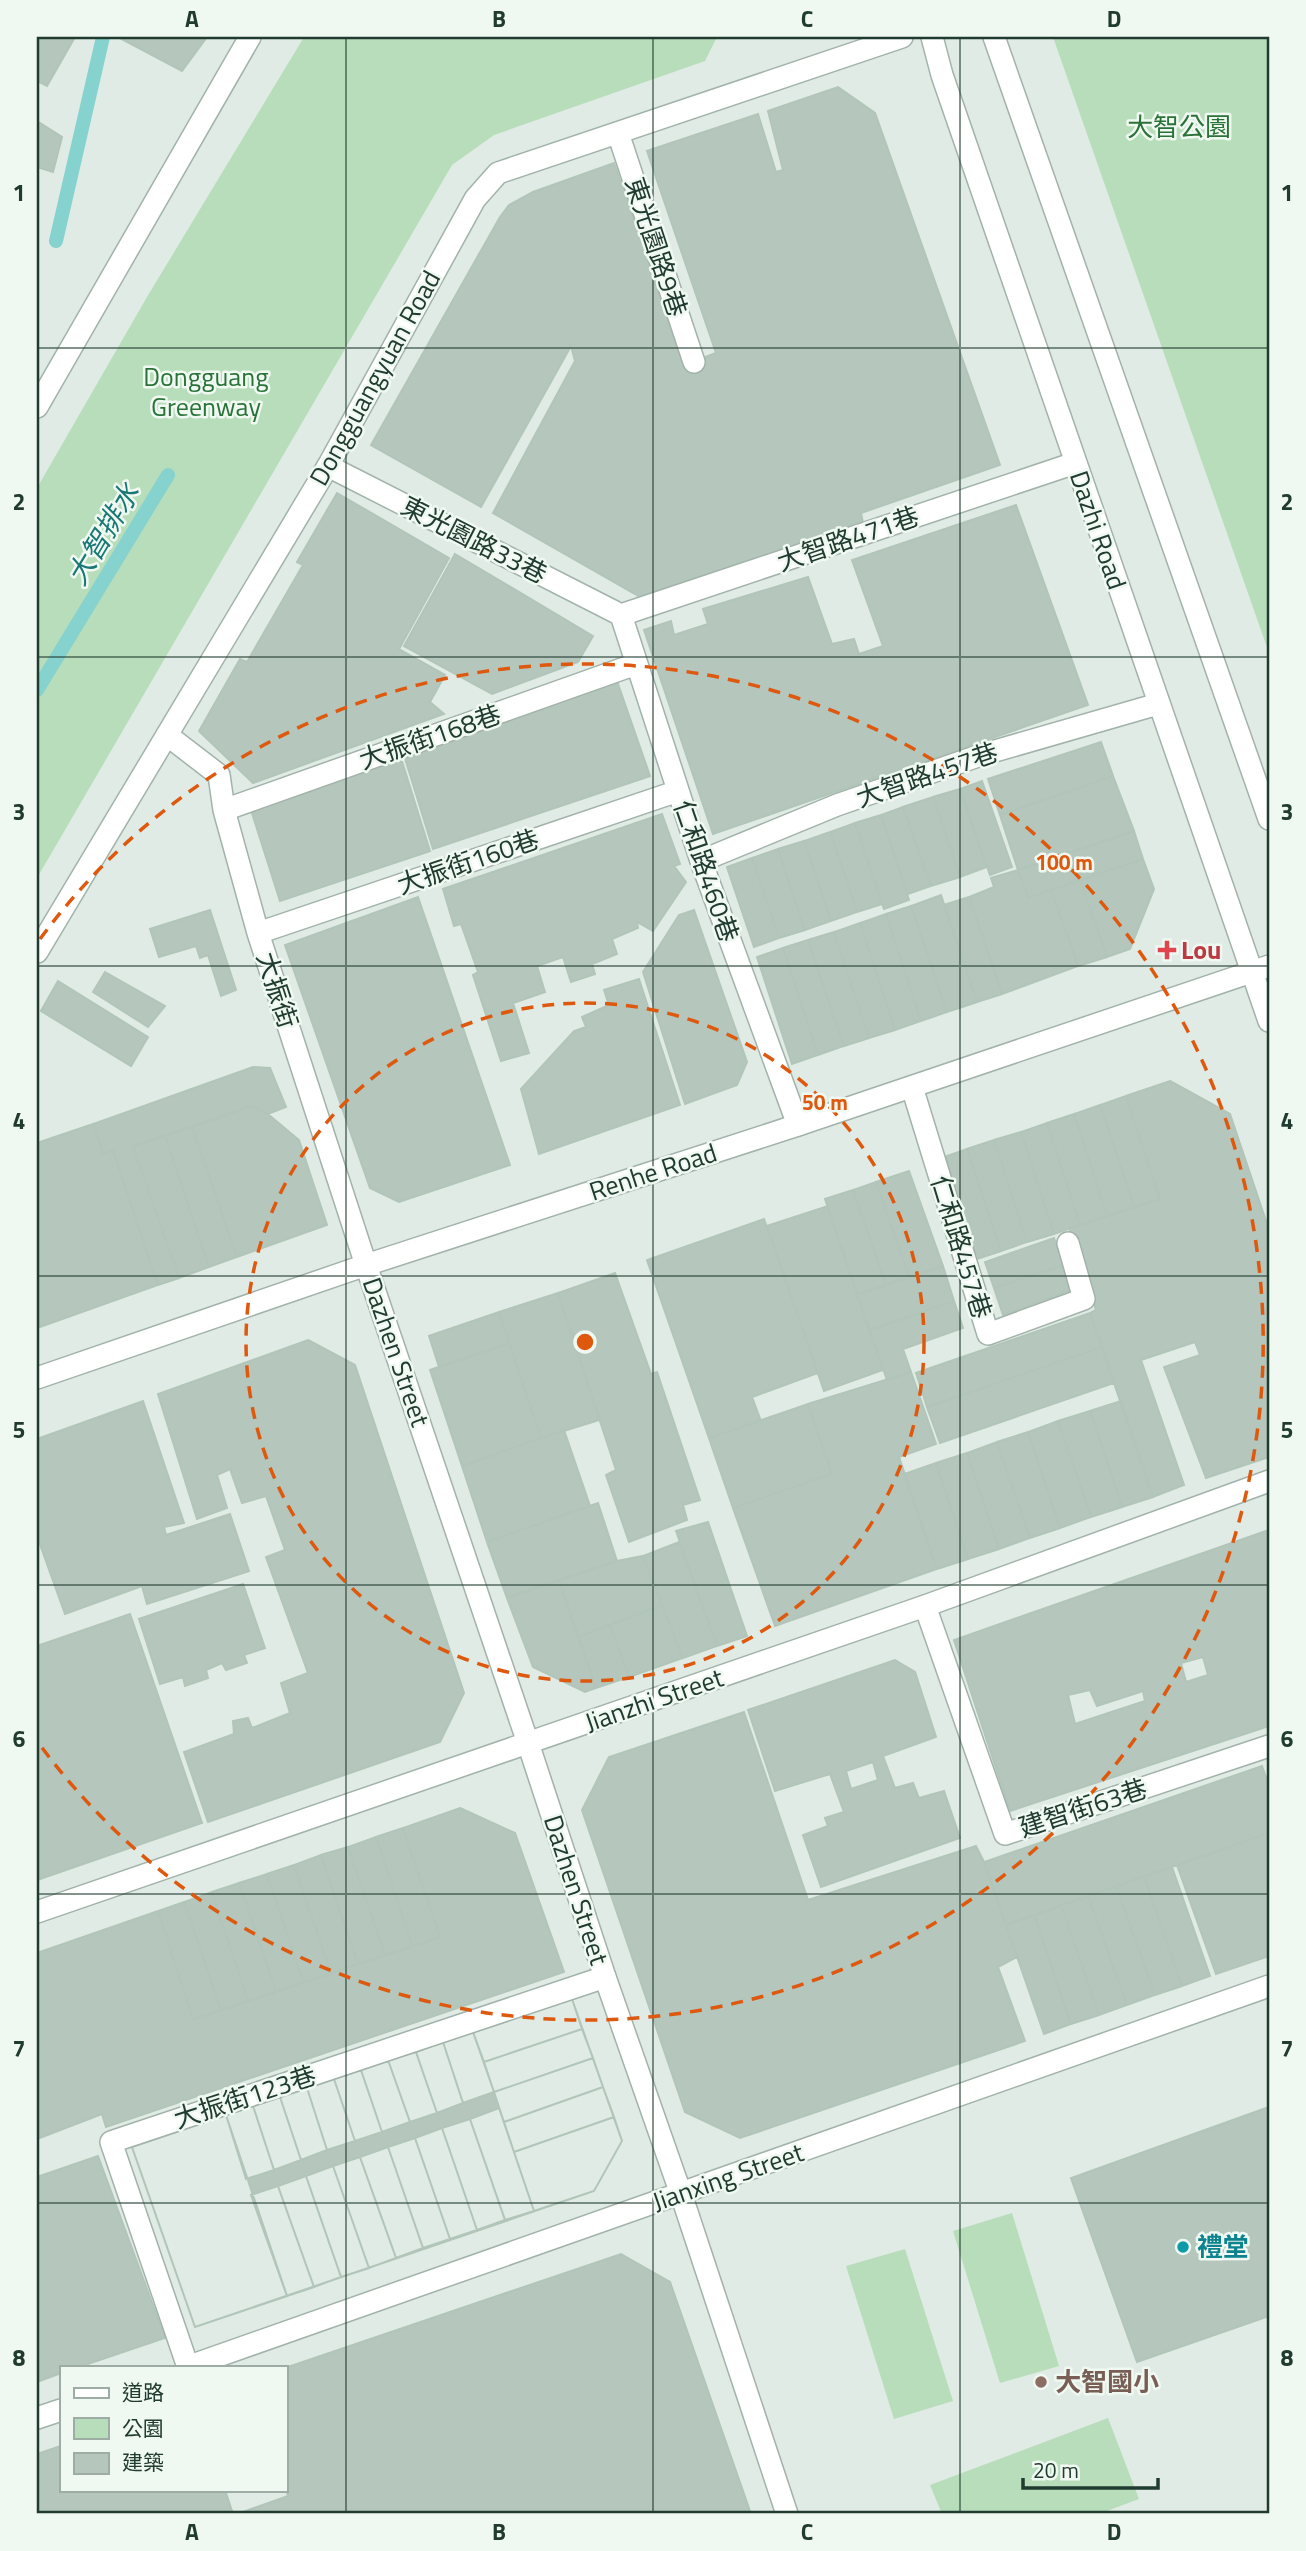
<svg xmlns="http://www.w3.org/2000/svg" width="1306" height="2551" font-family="'Titillium Web','Noto Sans TC',sans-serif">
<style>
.green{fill:#b8ddbb}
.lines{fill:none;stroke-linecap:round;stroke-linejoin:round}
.stream{stroke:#86d2cf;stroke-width:14}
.building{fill:#b5c6bc;stroke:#b2c5b9;stroke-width:2;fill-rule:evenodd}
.service-casing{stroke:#a2b3aa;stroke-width:24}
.minor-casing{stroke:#a2b3aa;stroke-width:24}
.tertiary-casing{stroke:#a2b3aa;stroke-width:24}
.service{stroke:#fff;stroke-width:21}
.minor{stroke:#fff;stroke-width:21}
.tertiary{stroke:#fff;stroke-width:21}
.grid{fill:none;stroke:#203b2f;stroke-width:2;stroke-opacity:0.55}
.ring{fill:none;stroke:#de580e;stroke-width:3.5;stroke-dasharray:12 9}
.health-dot{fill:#e0444e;stroke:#f0f8f2;stroke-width:2.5}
.culture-dot{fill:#0f9aa8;stroke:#f0f8f2;stroke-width:2.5}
.education-dot{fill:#8d6e63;stroke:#f0f8f2;stroke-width:2.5}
.labels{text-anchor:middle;stroke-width:5;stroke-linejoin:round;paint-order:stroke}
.park-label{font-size:26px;fill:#2a7338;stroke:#f0f8f2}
.street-label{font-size:26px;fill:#203b2f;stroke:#f0f8f2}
.health-label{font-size:26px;font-weight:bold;fill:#be3a42;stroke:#f0f8f2;text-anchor:start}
.culture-label{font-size:26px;font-weight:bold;fill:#0d838f;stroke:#f0f8f2;text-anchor:start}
.education-label{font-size:26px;font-weight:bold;fill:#785e54;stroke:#f0f8f2;text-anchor:start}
.water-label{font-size:28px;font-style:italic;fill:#197876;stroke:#f0f8f2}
.centre{fill:#de580e;stroke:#f0f8f2;stroke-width:3.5}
.ring-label{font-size:21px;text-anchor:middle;font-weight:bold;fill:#de580e;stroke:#f0f8f2;stroke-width:5;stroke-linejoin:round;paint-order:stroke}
.neatline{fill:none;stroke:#203b2f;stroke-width:2.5}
.grid-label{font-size:23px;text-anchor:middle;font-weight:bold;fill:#203b2f}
</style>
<rect width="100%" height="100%" fill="#dfebe4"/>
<!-- green -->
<path class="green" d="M304,37H717L705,61L494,135L452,165L37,878V488L147,297Z
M1053,37H1269V653Z
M1012,2213L1059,2366L1000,2383L953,2231Z
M905,2249L953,2401L894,2419L846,2266Z
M1108,2418L1139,2499L1099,2514H942L930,2485Z"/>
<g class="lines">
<!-- stream -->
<path class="stream" d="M56,241L103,37
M37,690L168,475"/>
</g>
<!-- building -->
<path class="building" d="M37,37H75L47,86L37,81Z
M118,37H207L182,71Z
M838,87L875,113L1000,465L861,513L863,523L640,597L493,513L575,361L571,346L481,507L371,445L500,217L509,205L533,192L614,163L684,365L716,353L647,151L758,114L776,172L783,170L768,111Z
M37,121L62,137L53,172L37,167Z
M337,493L449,558L399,649L445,675L430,702L444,714L253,783L199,731L240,659L247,662L303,565L297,562Z
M1016,505L1088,705L713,834L644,630L671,621L674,635L708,624L703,609L808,577L832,644L854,639L859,654L883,646L852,560Z
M455,554L593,636L578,662L492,694L404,646Z
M617,681L650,776L433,849L404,755Z
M1101,742L1113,776L1000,815L988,779Z
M400,755L430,851L280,901L251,810Z
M1113,776L1134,831L1018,870L1000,815Z
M982,781L1012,867L990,875L960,789Z
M960,789L987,867L960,877L933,797Z
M933,797L960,877L931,886L903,807Z
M903,807L931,886L908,894L881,815Z
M662,814L680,864L674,866L686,882L653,931L637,922L638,928L612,939L617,954L592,964L595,974L571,982L563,957L537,966L545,992L513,1003L529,1053L501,1061L473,975L478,972L461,924L454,926L443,889Z
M881,815L909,900L884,909L855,823Z
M855,823L882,904L857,912L830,832Z
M1134,831L1143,859L1028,898L1018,870Z
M830,832L857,912L831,921L804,841Z
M804,841L831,921L805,930L778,849Z
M778,849L805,930L779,938L752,858Z
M752,858L779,938L754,947L727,867Z
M1143,859L1154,889L1130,949L1107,957L1080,880Z
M1018,870L1028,898L1051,890L1078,966L1002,994L969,897L994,887L991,878Z
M1080,880L1107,957L1078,966L1051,890Z
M941,895L977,1002L947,1012L911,906Z
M418,897L510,1165L399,1202L370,1188L285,945Z
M969,897L1002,994L977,1002L944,905Z
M911,906L947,1012L921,1021L886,914Z
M210,910L236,990L221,996L208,955L200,958L196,946L159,957L150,929Z
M694,910L747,1062L737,1085L685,1104L643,972L679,915Z
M886,914L921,1021L895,1030L860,923Z
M860,923L895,1030L869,1038L834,932Z
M834,932L869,1038L844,1046L808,940Z
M808,940L844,1046L818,1055L783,948Z
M783,948L818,1055L792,1064L757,957Z
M105,972L165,1006L148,1027L93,992Z
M639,979L680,1105L539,1154L521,1089L574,1031L586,1027L582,1017L609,1005L604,990Z
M58,981L148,1037L131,1066L41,1011Z
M253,1067L270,1068L286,1107L268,1114L251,1106L133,1146L179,1278L158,1285L113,1150L103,1154L93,1124Z
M1170,1081L1230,1114L1269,1230V1457L1206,1478L1164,1367L1200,1355L1195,1342L1141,1360L1184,1485L1153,1497L1090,1313L1096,1310L1069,1228L1160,1199L1126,1096Z
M1126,1096L1160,1199L1134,1207L1100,1105Z
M1100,1105L1134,1207L1107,1216L1074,1114Z
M251,1106L268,1114L299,1140L327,1225L237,1257L192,1127Z
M1074,1114L1107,1216L1080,1225L1047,1123Z
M1047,1123L1080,1225L1054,1234L1021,1132Z
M93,1124L103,1154L113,1150L158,1285L37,1328V1143Z
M192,1127L237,1257L209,1267L165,1136Z
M1021,1132L1054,1234L1027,1242L994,1140Z
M165,1136L209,1267L179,1278L133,1146Z
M994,1140L1027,1242L1001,1251L967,1149Z
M967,1149L1001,1251L974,1260L941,1158Z
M909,1171L943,1266L909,1277L876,1182Z
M876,1182L909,1277L886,1285L853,1190Z
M853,1190L886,1285L857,1295L825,1199Z
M828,1206L883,1370L824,1391L767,1226Z
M764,1219L818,1373L752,1397L761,1421L709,1438L647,1260Z
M1054,1238L1063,1265L994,1288L985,1262Z
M1063,1265L1072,1290L1003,1315L994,1288Z
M943,1266L954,1301L869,1330L857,1295Z
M615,1273L651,1374L657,1372L700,1500L683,1505L687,1520L629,1542L606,1475L616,1470L558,1293Z
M558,1293L599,1420L541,1438L499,1312Z
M954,1301L963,1328L903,1349L911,1372L887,1380L869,1330Z
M499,1312L509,1343L439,1367L429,1336Z
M1090,1313L1102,1347L927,1407L916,1373Z
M308,1340L355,1365L464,1693L440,1742L208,1822L184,1752L234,1734L233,1721L248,1718L252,1728L290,1713L281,1683L308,1673L266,1557L285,1550L266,1496L242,1503L230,1469L217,1475L227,1508L197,1519L158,1394Z
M509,1343L541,1438L462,1466L430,1370Z
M1102,1347L1114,1383L940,1443L927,1407Z
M911,1372L936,1444L899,1457L937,1569L775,1626L733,1508L832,1474L808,1404Z
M143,1401L184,1523L164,1527L166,1535L230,1514L249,1571L147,1604L142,1586L65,1614L37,1536V1439Z
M1121,1401L1153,1497L1122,1507L1090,1411Z
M808,1404L832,1474L733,1508L709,1438Z
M1090,1411L1122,1507L1091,1517L1058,1421Z
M1058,1421L1091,1517L1060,1528L1028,1432Z
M564,1430L590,1506L487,1542L462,1466Z
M1028,1432L1060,1528L1030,1538L997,1442Z
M997,1442L1030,1538L999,1549L967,1453Z
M967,1453L999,1549L968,1559L936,1463Z
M936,1463L968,1559L937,1569L904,1474Z
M598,1503L617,1561L507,1598L487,1542Z
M708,1522L747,1636L717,1646L676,1531Z
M1269,1530V1726L1010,1811L954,1640ZM1203,1657L1208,1675L1186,1682L1181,1663ZM1090,1690L1097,1706L1143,1691L1145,1701L1075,1724L1068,1695Z
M679,1542L717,1646L683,1658L643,1556Z
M643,1556L662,1605L578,1637L559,1580L617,1561Z
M559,1580L596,1688L585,1692L533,1667L507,1598Z
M243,1584L265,1648L244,1655L247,1663L226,1670L222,1663L206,1670L208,1678L185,1686L183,1677L160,1684L139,1619Z
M662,1605L683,1658L629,1677L610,1625Z
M130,1614L202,1823L37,1880V1646Z
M610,1625L629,1677L596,1688L578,1637Z
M895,1660L915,1672L936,1737L883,1756L895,1788L913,1783L919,1798L944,1791L960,1838L821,1887L803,1835L828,1826L825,1818L844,1812L830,1774L775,1791L748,1710ZM873,1762L878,1780L851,1789L846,1771Z
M744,1712L808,1900L976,1846L984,1862L1017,1957L998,1967L1025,2041L740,2138L685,2112L582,1810L609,1757Z
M1262,1766L1269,1786V1833L1006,1925L984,1862Z
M460,1808L515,1833L564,1972L106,2127L102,2114L37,2139V1953L158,1911L193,2019L440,1937L403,1828Z
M403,1828L440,1937L412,1946L376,1837Z
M1269,1833V1956L1216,1974L1177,1865Z
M376,1837L412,1946L385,1955L348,1847Z
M348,1847L385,1955L358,1964L321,1855Z
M321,1855L358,1964L331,1974L294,1865Z
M294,1865L331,1974L303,1982L267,1874Z
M1172,1867L1210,1976L1182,1986L1144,1876Z
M267,1874L303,1982L276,1992L239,1883Z
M1144,1876L1182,1986L1155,1995L1116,1886Z
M239,1883L276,1992L248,2001L212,1892Z
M1116,1886L1155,1995L1127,2005L1088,1896Z
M212,1892L248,2001L221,2010L184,1902Z
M1088,1896L1127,2005L1099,2015L1061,1905Z
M184,1902L221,2010L193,2019L158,1911Z
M1061,1905L1099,2015L1071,2024L1034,1915Z
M1034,1915L1071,2024L1044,2034L1006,1925Z
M572,1999L622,2141L594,2191L195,2327L132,2147Z
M572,1999L582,2029L484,2062L473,2032Z
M582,2029L593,2058L494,2092L484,2062Z
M473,2032L494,2092L463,2103L443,2042Z
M443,2042L463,2103L437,2113L416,2052Z
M416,2052L437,2113L410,2122L388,2060Z
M593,2058L603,2087L504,2122L494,2092Z
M388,2060L410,2122L382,2132L361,2070Z
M361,2070L382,2132L355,2141L334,2079Z
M334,2079L355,2141L327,2150L307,2088Z
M603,2087L614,2117L514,2152L504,2122Z
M307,2088L327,2150L301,2160L280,2097Z
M280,2097L301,2160L274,2170L253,2106Z
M253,2106L274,2170L246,2179L226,2115Z
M1269,2107V2316L1137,2362L1071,2178Z
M499,2108L534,2211L505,2220L470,2119Z
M226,2115L287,2296L195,2327L132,2147Z
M614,2117L622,2141L594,2191L534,2211L514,2152Z
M470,2119L505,2220L477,2230L442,2128Z
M442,2128L477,2230L450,2239L415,2138Z
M415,2138L450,2239L423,2248L388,2147Z
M388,2147L423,2248L396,2258L360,2157Z
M98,2156L165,2338L79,2367H61V2373L37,2382V2177Z
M360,2157L396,2258L369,2268L333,2166Z
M333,2166L369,2268L341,2277L306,2176Z
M306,2176L341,2277L314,2287L278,2186Z
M278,2186L314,2287L287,2296L251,2195Z
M621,2254L670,2282L751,2514H237L288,2496L285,2487V2368Z
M61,2446V2490H225L233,2514H37V2454Z"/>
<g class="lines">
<!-- service casing -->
<g class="service-casing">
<path id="service" d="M618,133L694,362
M328,466L621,615
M621,615L701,861L798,1125
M621,615L1075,463
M167,735L219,775L224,810L258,933L366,1265
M224,810L636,664
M701,861L837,805L981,755L1158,704
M258,933L678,791
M912,1087L988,1334L1084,1299L1068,1243
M925,1606L1005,1834L1269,1746
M188,2367L111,2142L605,1977"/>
</g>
<!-- minor casing -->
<g class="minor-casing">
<path id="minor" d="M37,407L250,37
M37,952L328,466L475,199L498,173L902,37
M366,1265L528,1743L605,1977L681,2194L787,2514
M37,1378L366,1265L798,1125L1269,966
M37,1912L925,1606L1269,1481
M187,2367L1269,1986
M37,2418L61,2410"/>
</g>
<!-- tertiary casing -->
<g class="tertiary-casing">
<path id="tertiary" d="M932,37L942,75L1269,1021
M994,37L1269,819"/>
</g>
<!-- service -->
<use href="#service" class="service"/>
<!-- minor -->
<use href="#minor" class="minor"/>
<!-- tertiary -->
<use href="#tertiary" class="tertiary"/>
</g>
<!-- grid -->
<path class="grid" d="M346,37V2514M653,37V2514M960,37V2514M37,348H1269M37,657H1269M37,966H1269M37,1276H1269M37,1585H1269M37,1894H1269M37,2203H1269"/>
<!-- distance rings -->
<g class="ring">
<circle cx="585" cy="1342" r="339"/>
<path d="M40 939A678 678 0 1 1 40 1745"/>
</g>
<!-- markers -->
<path class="health-dot" d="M1163.5 939.5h7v7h7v7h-7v7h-7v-7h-7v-7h7z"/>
<circle class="culture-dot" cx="1183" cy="2247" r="7"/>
<circle class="education-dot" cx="1041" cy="2382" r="7"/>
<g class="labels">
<!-- park labels -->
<g class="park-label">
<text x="1179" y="136">大智公園</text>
<text x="206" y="386">Dongguang<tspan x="206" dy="30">Greenway</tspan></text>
</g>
<!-- street labels -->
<g class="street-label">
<text transform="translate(656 247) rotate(72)" y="9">東光園路9巷</text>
<text transform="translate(375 378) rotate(-61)" y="9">Dongguangyuan Road</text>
<text transform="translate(1098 530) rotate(71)" y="9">Dazhi Road</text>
<text transform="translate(848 539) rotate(-19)" y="9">大智路471巷</text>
<text transform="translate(474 540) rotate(27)" y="9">東光園路33巷</text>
<text transform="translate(430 737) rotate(-19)" y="9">大振街168巷</text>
<text transform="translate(927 775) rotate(-19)" y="9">大智路457巷</text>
<text transform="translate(468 862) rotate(-19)" y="9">大振街160巷</text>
<text transform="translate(706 871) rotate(71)" y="9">仁和路460巷</text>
<text transform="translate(277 990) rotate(72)" y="9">大振街</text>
<text transform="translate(653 1172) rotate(-18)" y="9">Renhe Road</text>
<text transform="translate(961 1247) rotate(73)" y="9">仁和路457巷</text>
<text transform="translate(396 1352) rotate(71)" y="9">Dazhen Street</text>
<text transform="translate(654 1700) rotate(-19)" y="9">Jianzhi Street</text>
<text transform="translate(1083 1808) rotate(-18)" y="9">建智街63巷</text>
<text transform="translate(576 1890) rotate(72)" y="9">Dazhen Street</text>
<text transform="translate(245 2097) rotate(-18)" y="9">大振街123巷</text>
<text transform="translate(728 2177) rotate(-19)" y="9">Jianxing Street</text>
</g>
<!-- health labels -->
<g class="health-label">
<text x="1181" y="959">Lou</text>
</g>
<!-- culture labels -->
<g class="culture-label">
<text x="1197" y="2256">禮堂</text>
</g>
<!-- education labels -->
<g class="education-label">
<text x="1055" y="2391">大智國小</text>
</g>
<!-- water labels -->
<g class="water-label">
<text transform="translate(103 534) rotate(-59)" y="10">大智排水</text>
</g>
</g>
<circle cx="585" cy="1342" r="10" class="centre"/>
<g class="ring-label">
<text x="1064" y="870">100 m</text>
<text x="825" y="1110">50 m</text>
</g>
<!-- border -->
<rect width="1306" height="2551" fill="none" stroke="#f0f8f2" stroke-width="77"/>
<!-- legend -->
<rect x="60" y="2366" width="228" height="126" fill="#f0f8f2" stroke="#9daca4" stroke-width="2"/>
<rect x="74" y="2388" width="35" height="10" fill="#ffffff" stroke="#9daca4" stroke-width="2"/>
<text x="122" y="2400" font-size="21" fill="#203b2f">道路</text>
<rect x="74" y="2418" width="35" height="21" fill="#b8ddbb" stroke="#9daca4" stroke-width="2"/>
<text x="122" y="2436" font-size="21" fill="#203b2f">公園</text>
<rect x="74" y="2453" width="35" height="21" fill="#b5c6bc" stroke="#9daca4" stroke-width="2"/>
<text x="122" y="2470" font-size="21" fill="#203b2f">建築</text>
<!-- scale -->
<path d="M1023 2478v10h135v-10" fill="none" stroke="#203b2f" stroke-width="3.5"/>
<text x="1033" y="2478" font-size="21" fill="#203b2f" stroke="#f0f8f2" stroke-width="5" paint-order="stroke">20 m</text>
<rect x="38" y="38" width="1230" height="2474" class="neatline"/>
<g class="grid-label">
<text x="192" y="27">A</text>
<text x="499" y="27">B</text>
<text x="807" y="27">C</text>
<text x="1114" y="27">D</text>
<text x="19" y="201">1</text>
<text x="1287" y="201">1</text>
<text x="19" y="510">2</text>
<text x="1287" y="510">2</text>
<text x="19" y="820">3</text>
<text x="1287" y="820">3</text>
<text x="19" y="1129">4</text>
<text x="1287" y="1129">4</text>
<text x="19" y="1438">5</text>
<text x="1287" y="1438">5</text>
<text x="19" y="1747">6</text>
<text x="1287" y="1747">6</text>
<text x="19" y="2057">7</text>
<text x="1287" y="2057">7</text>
<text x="19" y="2366">8</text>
<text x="1287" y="2366">8</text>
<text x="192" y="2540">A</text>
<text x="499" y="2540">B</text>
<text x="807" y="2540">C</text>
<text x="1114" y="2540">D</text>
</g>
</svg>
